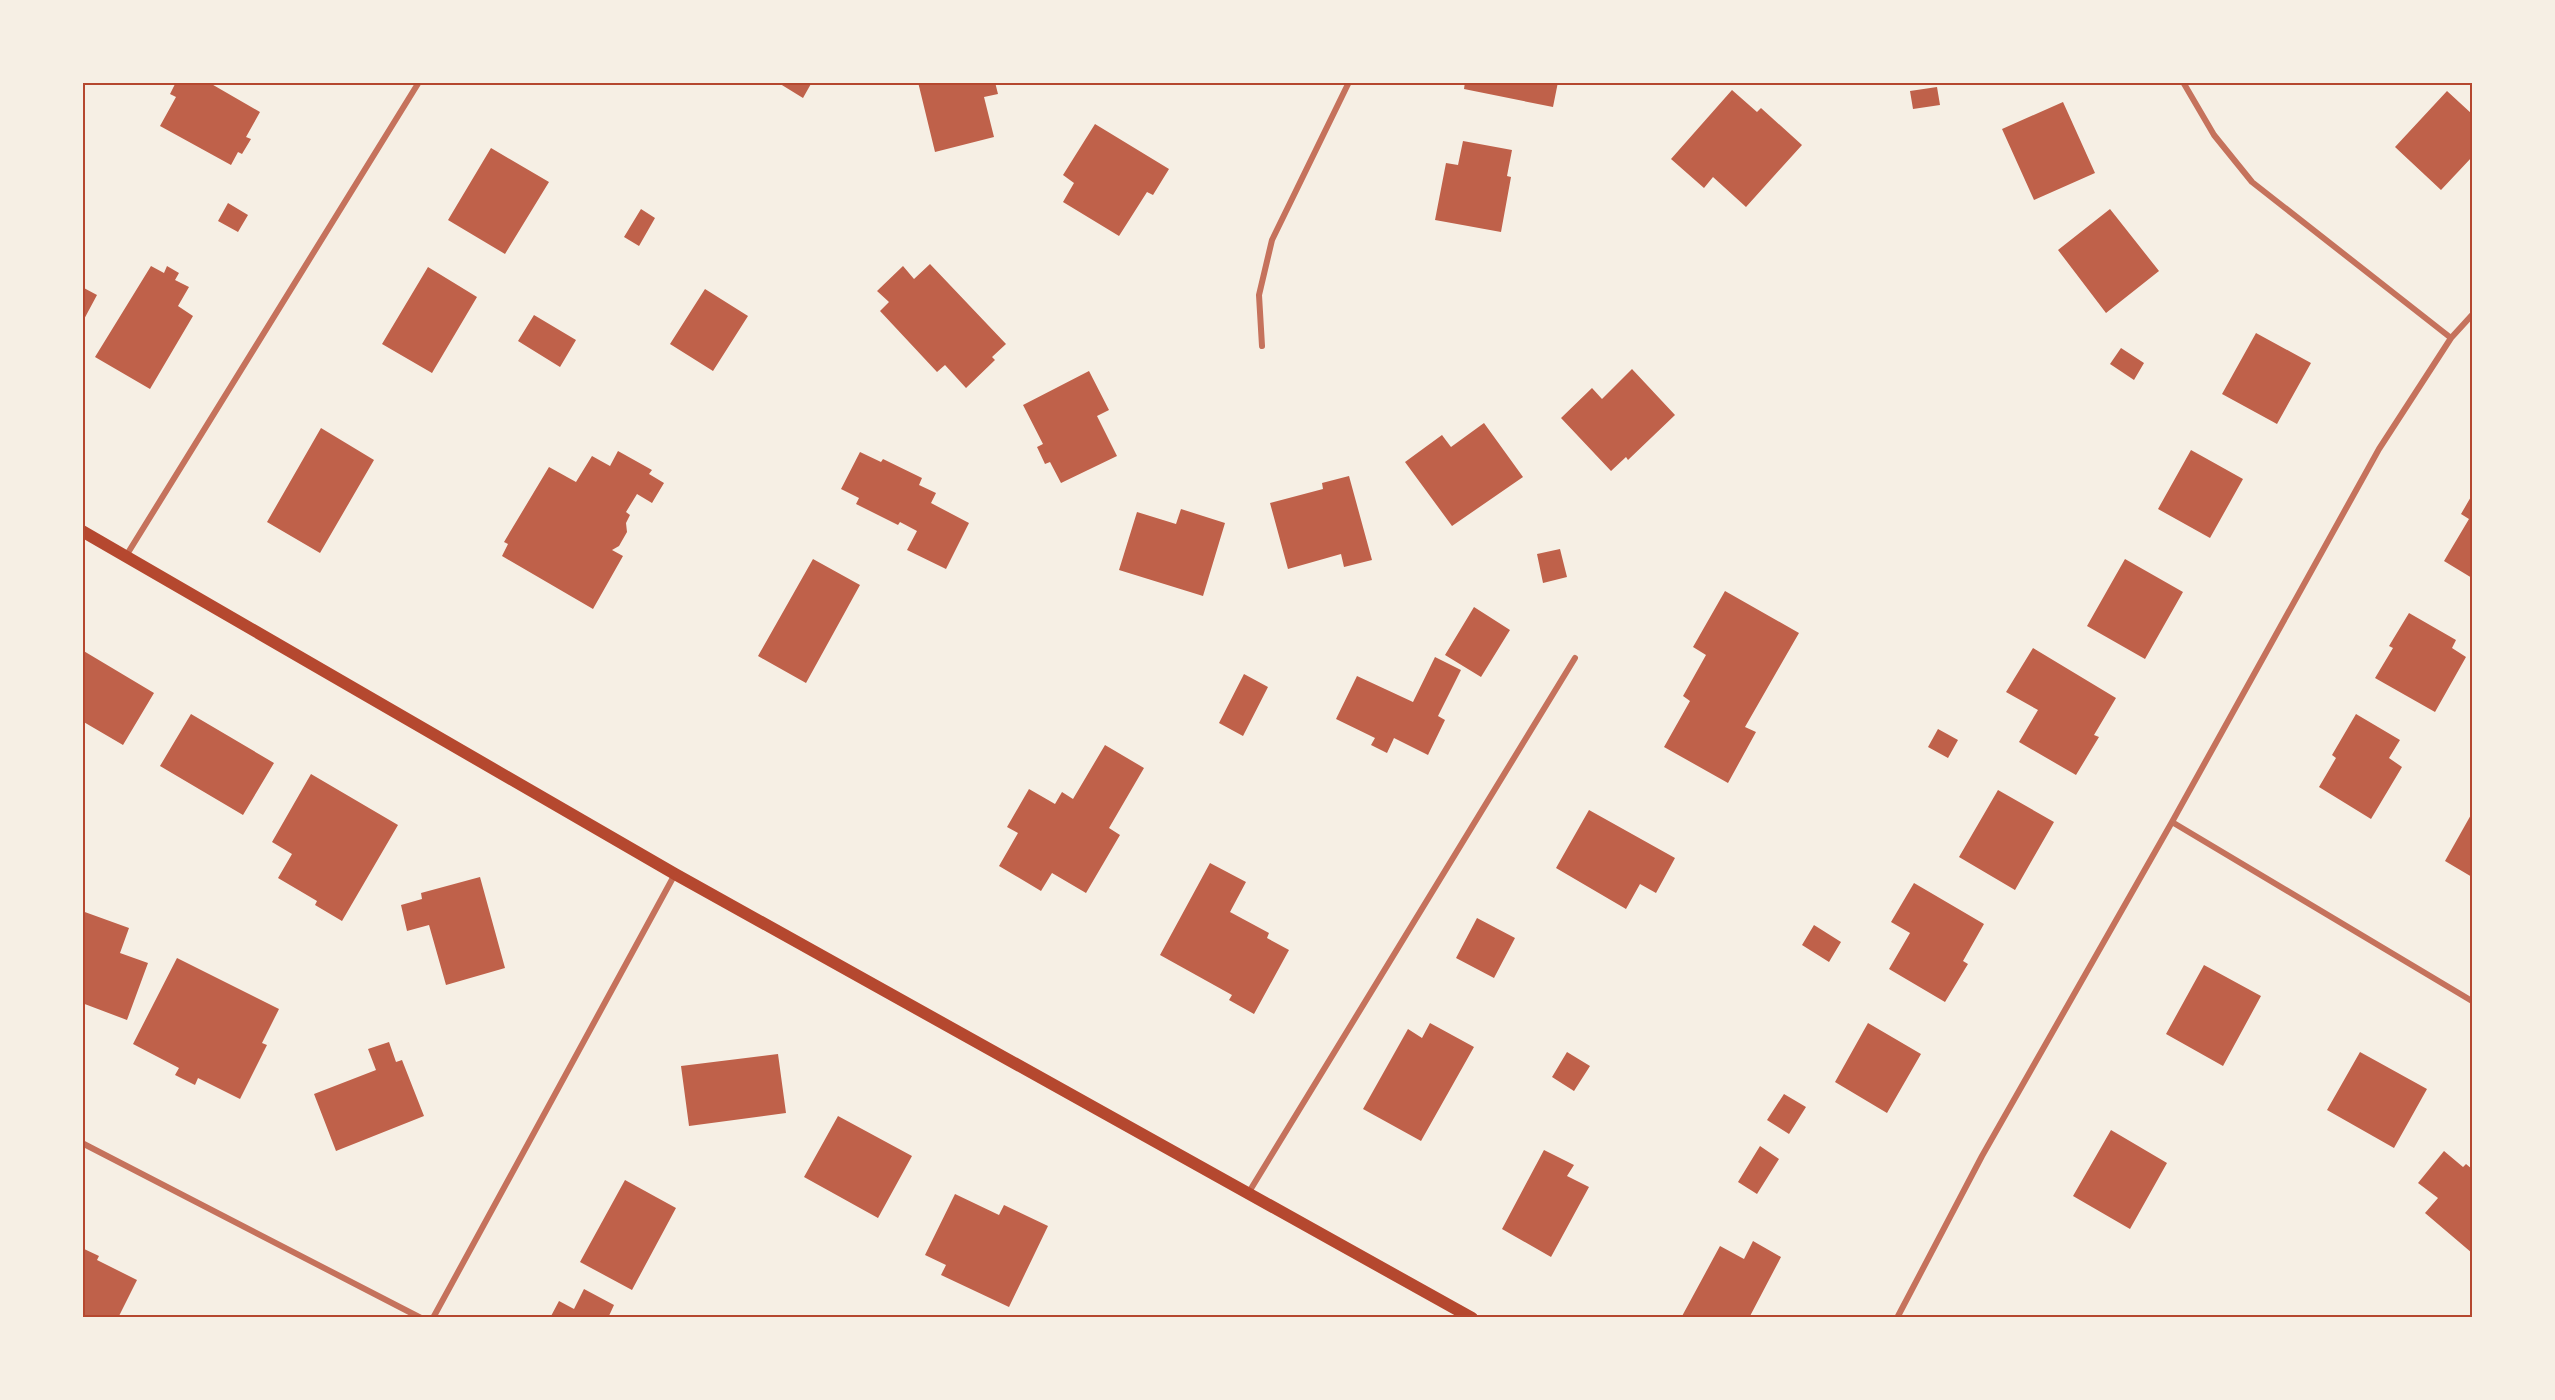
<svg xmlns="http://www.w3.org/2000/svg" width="2555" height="1400" font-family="Barlow,sans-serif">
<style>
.building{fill:#bf614a}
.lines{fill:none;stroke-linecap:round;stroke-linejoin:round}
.minor{stroke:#c5725c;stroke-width:6}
.secondary{stroke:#b5482f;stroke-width:12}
.neatline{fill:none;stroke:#b5482f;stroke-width:2}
</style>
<rect width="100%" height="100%" fill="#f6efe4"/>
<!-- building -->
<path class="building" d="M176,82H208L260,112L246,137L251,139L242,154L238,152L231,165L160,126L176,97L170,94Z
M777,82H812L803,98Z
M918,82H995L998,94L984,97L994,137L935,152Z
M1465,82H1558L1553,107L1464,89Z
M1937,87L1940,105L1913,109L1910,91Z
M1732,90L1757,112L1761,108L1802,145L1746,207L1713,177L1704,188L1671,159Z
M2447,91L2472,114V157L2441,190L2395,147Z
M2063,102L2095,173L2034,200L2002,129Z
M1095,124L1169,169L1153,195L1147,192L1119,236L1063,202L1074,183L1063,175Z
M1463,141L1512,150L1507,176L1511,177L1501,232L1435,220L1446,163L1458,165Z
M491,148L549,182L505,254L448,220Z
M228,203L248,215L238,232L218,221Z
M641,209L655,218L639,246L624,237Z
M2110,209L2159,271L2106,313L2058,250Z
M930,264L1006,344L992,357L995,360L966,388L945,365L937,372L880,311L889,302L877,291L903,266L914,279Z
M151,266L164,273L167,266L179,273L175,280L189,287L178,306L193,316L150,389L95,357Z
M428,267L477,297L432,373L382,344Z
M82,287L97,295L82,323Z
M705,289L748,316L713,371L670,344Z
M534,315L576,340L560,367L518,341Z
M2256,333L2311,363L2277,424L2222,394Z
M2121,348L2144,363L2134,380L2110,364Z
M1632,369L1675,415L1628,460L1626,457L1611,471L1561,418L1592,388L1602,399Z
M1089,371L1109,410L1097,416L1117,456L1061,483L1050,462L1045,464L1037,447L1043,444L1023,405Z
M1484,423L1523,477L1452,526L1405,462L1442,435L1451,447Z
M321,428L374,460L320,553L267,522Z
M2191,450L2243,479L2210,538L2158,509Z
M618,451L652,470L649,474L664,483L652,503L637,494L626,512L630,515L626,523L627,532L619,546L612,550L623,556L593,609L502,556L508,544L504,542L549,467L576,482L592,456L610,466Z
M860,452L881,462L883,459L922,478L919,485L936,493L931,503L969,523L946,569L907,550L917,531L900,522L898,525L856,504L859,498L841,489Z
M1349,476L1372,560L1344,567L1341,554L1288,569L1270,503L1323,489L1322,483Z
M2472,495V578L2444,561L2469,519L2461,514Z
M1181,509L1225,523L1203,596L1119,570L1137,512L1176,524Z
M1560,549L1567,577L1543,583L1537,554Z
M813,559L860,585L806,683L758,656Z
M2125,559L2183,592L2145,659L2087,626Z
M1725,591L1799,633L1745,727L1756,732L1728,783L1664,747L1690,701L1683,696L1706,655L1693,647Z
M1474,607L1510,630L1481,677L1445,655Z
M2409,613L2456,640L2452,648L2466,657L2435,712L2375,678L2393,648L2389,646Z
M2033,648L2116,698L2094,735L2099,737L2076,775L2019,742L2038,710L2006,692Z
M82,650L154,693L123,745L82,721Z
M1435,657L1461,670L1438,716L1445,720L1428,755L1394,738L1387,753L1371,745L1375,738L1336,719L1357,676L1413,702Z
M1244,674L1268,687L1243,736L1219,723Z
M191,714L274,763L243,815L160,766Z
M2356,714L2400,740L2389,758L2402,767L2371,819L2319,787L2336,758L2332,755Z
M1938,729L1958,740L1948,758L1928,747Z
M1105,745L1144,768L1109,828L1120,835L1086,893L1052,873L1041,891L999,866L1018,833L1007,827L1029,789L1055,804L1062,792L1073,799Z
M311,774L398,825L342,921L315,905L317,901L278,878L292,854L272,842Z
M1998,790L2054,822L2015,890L1959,857Z
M1589,810L1675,858L1656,893L1640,884L1626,909L1556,868Z
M2472,813V877L2445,861Z
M1210,863L1246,882L1230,912L1269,933L1267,938L1289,950L1254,1014L1229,1000L1232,995L1160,955Z
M480,877L505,968L446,985L429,925L407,931L401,905L422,899L421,893Z
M1914,883L1984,924L1963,961L1968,964L1945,1002L1889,969L1910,933L1891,922Z
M82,911L129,928L120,953L148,963L127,1020L82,1003Z
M1477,918L1515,938L1494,978L1456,958Z
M1814,925L1841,942L1829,962L1802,945Z
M177,958L279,1009L262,1043L267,1045L240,1099L198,1078L195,1085L175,1075L179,1068L133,1044Z
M2204,965L2261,996L2223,1066L2166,1034Z
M1430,1023L1474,1047L1421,1141L1363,1109L1408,1029L1422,1038Z
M1868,1023L1921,1054L1887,1113L1835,1082Z
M389,1042L396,1062L402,1060L424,1116L336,1151L314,1094L376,1070L368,1049Z
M1567,1052L1590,1066L1574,1091L1552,1077Z
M2360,1052L2427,1089L2394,1148L2327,1110Z
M778,1054L786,1113L689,1126L681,1066Z
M1784,1094L1806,1107L1789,1134L1767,1120Z
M838,1116L912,1156L878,1218L804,1177Z
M2111,1130L2167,1163L2130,1229L2073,1196Z
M1760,1146L1779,1159L1757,1194L1738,1182Z
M1544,1150L1574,1165L1567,1176L1589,1187L1551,1257L1502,1229Z
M2444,1151L2463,1167L2466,1164L2472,1169V1253L2425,1213L2438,1198L2418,1183Z
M625,1180L676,1208L632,1290L580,1262Z
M955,1194L999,1215L1004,1205L1048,1226L1009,1307L941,1275L946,1265L925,1255Z
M1753,1241L1781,1257L1749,1318H1681L1720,1246L1744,1259Z
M82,1248L99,1256L97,1260L137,1280L118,1318H82Z
M584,1289L614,1305L608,1318H550L559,1301L574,1309Z"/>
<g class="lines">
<!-- minor -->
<path class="minor" d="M2183,82L2214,135L2252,182L2451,338
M1262,346L1259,295L1272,240L1349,82
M126,556L419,82
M2172,822L2472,1001
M82,1143L421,1318
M1249,1192L1575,658
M433,1318L675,874
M1897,1318L1982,1156L2172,822L2379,449L2451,338L2472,315"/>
<!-- secondary -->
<path class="secondary" d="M82,531L675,874L1472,1318"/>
</g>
<!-- border -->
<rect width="2555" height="1400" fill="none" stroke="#f6efe4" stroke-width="168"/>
<rect x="84" y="84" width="2387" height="1232" class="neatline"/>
</svg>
